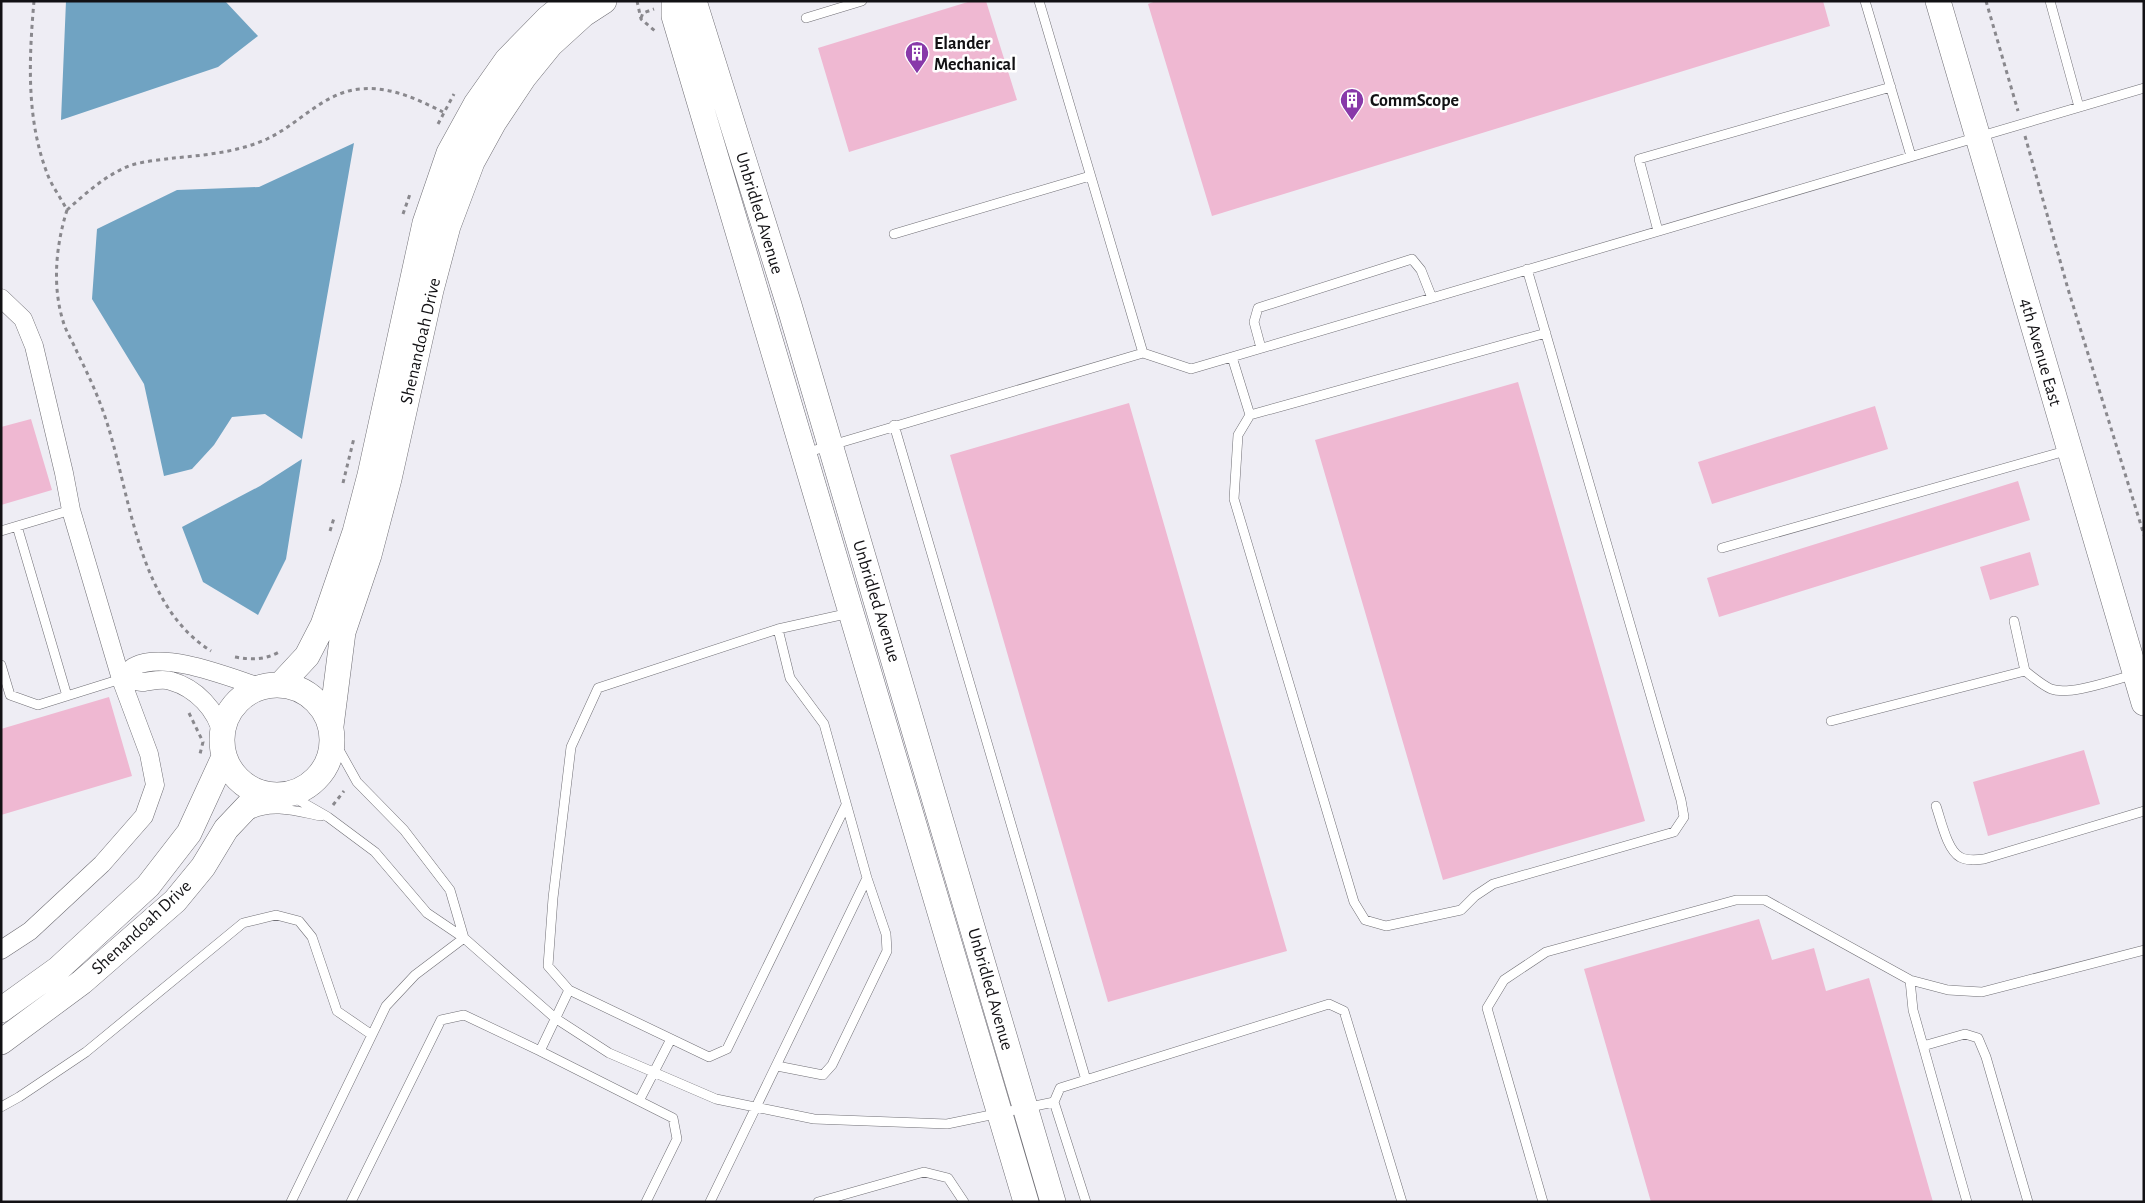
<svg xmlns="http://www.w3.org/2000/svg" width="2145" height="1203" font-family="'Alegreya Sans',sans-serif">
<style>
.water{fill:#70a3c2}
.building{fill:#efb8d2}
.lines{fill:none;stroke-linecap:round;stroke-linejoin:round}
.lane-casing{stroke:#706f75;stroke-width:10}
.street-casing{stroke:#706f75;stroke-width:19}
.secondary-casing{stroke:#706f75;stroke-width:26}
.path{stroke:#89888d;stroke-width:3;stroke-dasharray:4 4;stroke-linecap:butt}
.lane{stroke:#fff;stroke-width:9}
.street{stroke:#fff;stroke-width:18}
.secondary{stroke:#fff;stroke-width:25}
.labels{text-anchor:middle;stroke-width:5;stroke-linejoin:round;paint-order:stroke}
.poi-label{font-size:18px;font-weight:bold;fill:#121114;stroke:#fff;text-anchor:start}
.street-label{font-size:18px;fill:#121114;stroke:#fff}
</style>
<rect width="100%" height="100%" fill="#eeedf4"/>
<!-- water -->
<path class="water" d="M66,1H225L258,36L218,67L61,120Z
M354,143L302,439L265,414L232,417L214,445L192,469L164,476L144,384L92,299L97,229L177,190L259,187Z
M302,459L286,559L258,615L203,582L182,527L260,486Z"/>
<!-- building -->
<path class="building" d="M971,1H986L1017,100L849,152L818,48Z
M1156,1H1823L1830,26L1212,216L1148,4Z
M1518,382L1645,821L1443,880L1315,440Z
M1129,403L1287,951L1108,1002L950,455Z
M1875,406L1888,449L1712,504L1698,462Z
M31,419L52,490L1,505V427Z
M2018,481L2030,520L1719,617L1707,578Z
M2030,552L2039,585L1990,600L1980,567Z
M109,697L132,776L1,815V729Z
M2084,750L2100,804L1988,836L1973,782Z
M1759,919L1772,960L1814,948L1826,991L1869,978L1933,1202H1651L1584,969Z"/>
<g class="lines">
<!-- lane casing -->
<g class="lane-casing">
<path id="lane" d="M1039,1L1143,353L1191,369L2144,88
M1865,1L1911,156
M2050,1L2079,107
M806,18L862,1
M1658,231L1639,159L1891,87
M894,234L1090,176
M1261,348L1254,322L1258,308L1412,259L1421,270L1432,298
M1232,357L1250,415L1238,435L1234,499L1354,902L1365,920L1386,926L1461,910L1475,896L1493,884L1674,832L1684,817L1681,800L1527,269
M1250,415L1546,333
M894,425L1086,1080
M805,453L1143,353
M17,526L67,696
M1,531L71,510
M1722,548L2069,450
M2014,621L2025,671C2033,677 2042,685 2051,689C2070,696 2113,680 2133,675
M1,665L10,695L38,705L121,679
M1831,721L2025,671
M333,739L357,782L404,830L450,890L464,938
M288,794L328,817L375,852L427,913L464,938L555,1018L609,1053L716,1099L814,1119L947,1124L1054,1102
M846,805L727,1049L709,1057L569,990L548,966L553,898L571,747L598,688L778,629L850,613
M1936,806C1941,820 1947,850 1960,857C1967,861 1976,860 1984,859L2144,811
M250,815C272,803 299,812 321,816
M1910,980L1913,1010L1967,1202
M1923,1046L1965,1034L1978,1038L1986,1057L2028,1202
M540,1051L569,990
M777,1066L823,1075L832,1065L887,951L886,934L867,878L824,724L790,678L778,629
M639,1101L671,1039
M1,1107L19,1097L86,1052L243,923L276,915L299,921L312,937L337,1011L372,1035
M291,1202L386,1006L415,975L464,938
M351,1202L441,1020L464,1015L540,1051L673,1118L677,1139L646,1202
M710,1202L867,878
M818,1202L924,1172L948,1178L964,1202
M1086,1202L1054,1102L1060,1088L1329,1004L1344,1011L1402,1202
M1543,1202L1487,1008L1504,980L1546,952L1736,900H1765L1910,980L1948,990L1982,992L2144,950"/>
</g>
<!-- street casing -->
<g class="street-casing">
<path id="street" d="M1,298L23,319L34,346L64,473L71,510L121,679L149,754L155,785L144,816L102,864L30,931L1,950
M121,679C125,675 130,668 135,666C166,651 228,677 260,687
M121,679C129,680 137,682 144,682C152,681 163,678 171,681C196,688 217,710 222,735"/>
</g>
<!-- secondary casing -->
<g class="secondary-casing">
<path id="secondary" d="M674,1V16L1026,1202
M694,1L789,305L1053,1202
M1938,1L2144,703
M281,684L307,656L323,625L355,532L370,475L425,223L449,153L476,104L507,60L548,18L569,1
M222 740a55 55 0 1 1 110 0a55 55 0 1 1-110 0Z
M331,726L343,632L369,555L389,479L431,290L448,226L472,162L494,122L524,77L550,45L584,14L604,1
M1,1010L58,969L148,886L189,833L224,757
M1,1042L82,982L175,901L203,867L226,829L260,793"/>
</g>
<!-- path -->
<path class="path" d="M34,1C29,58 26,118 47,173C51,185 61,198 67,210C56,245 52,285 63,321C66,332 73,342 77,352C89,376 100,400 108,426C131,500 139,606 211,651
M637,1L641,19L655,31
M1986,1L2018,111
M641,18L643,13L654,9
M438,124L454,94
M2025,136L2068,289L2144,535
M67,210C86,193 106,175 129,166C143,161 160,160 174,158C206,155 238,152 267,139C299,124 324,92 360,89C390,86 417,99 443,112
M403,214L410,194
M343,483L354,438
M330,531L334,518
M235,657C251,660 265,660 279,652
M189,713L203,742L200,754
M333,805L344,791"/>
<!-- lane -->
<use href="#lane" class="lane"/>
<!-- street -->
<use href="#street" class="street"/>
<!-- secondary -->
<use href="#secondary" class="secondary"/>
</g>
<!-- icons -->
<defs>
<g id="building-pin" transform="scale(1.25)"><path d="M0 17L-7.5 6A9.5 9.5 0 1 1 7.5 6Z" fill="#8839a9" stroke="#fff"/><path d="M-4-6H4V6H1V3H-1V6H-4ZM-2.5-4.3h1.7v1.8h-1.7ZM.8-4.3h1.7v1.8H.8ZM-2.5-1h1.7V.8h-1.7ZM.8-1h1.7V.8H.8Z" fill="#fff"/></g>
</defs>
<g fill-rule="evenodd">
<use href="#building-pin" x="917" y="53"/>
<use href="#building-pin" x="1352" y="100"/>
</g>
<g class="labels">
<!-- poi labels -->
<g class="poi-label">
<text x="934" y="49">Elander<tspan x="934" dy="21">Mechanical</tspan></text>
<text x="1370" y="106">CommScope</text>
</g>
<!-- street labels -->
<g class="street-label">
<text transform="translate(760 213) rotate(73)" y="6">Unbridled Avenue</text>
<text transform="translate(420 341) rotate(-77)" y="6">Shenandoah Drive</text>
<text transform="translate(2041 352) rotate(74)" y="6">4th Avenue East</text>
<text transform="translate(877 601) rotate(73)" y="6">Unbridled Avenue</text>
<text transform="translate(141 927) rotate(-43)" y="6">Shenandoah Drive</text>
<text transform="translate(991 989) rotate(74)" y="6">Unbridled Avenue</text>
</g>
</g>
<!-- border -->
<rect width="2145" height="1203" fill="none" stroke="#121114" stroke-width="5"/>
</svg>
